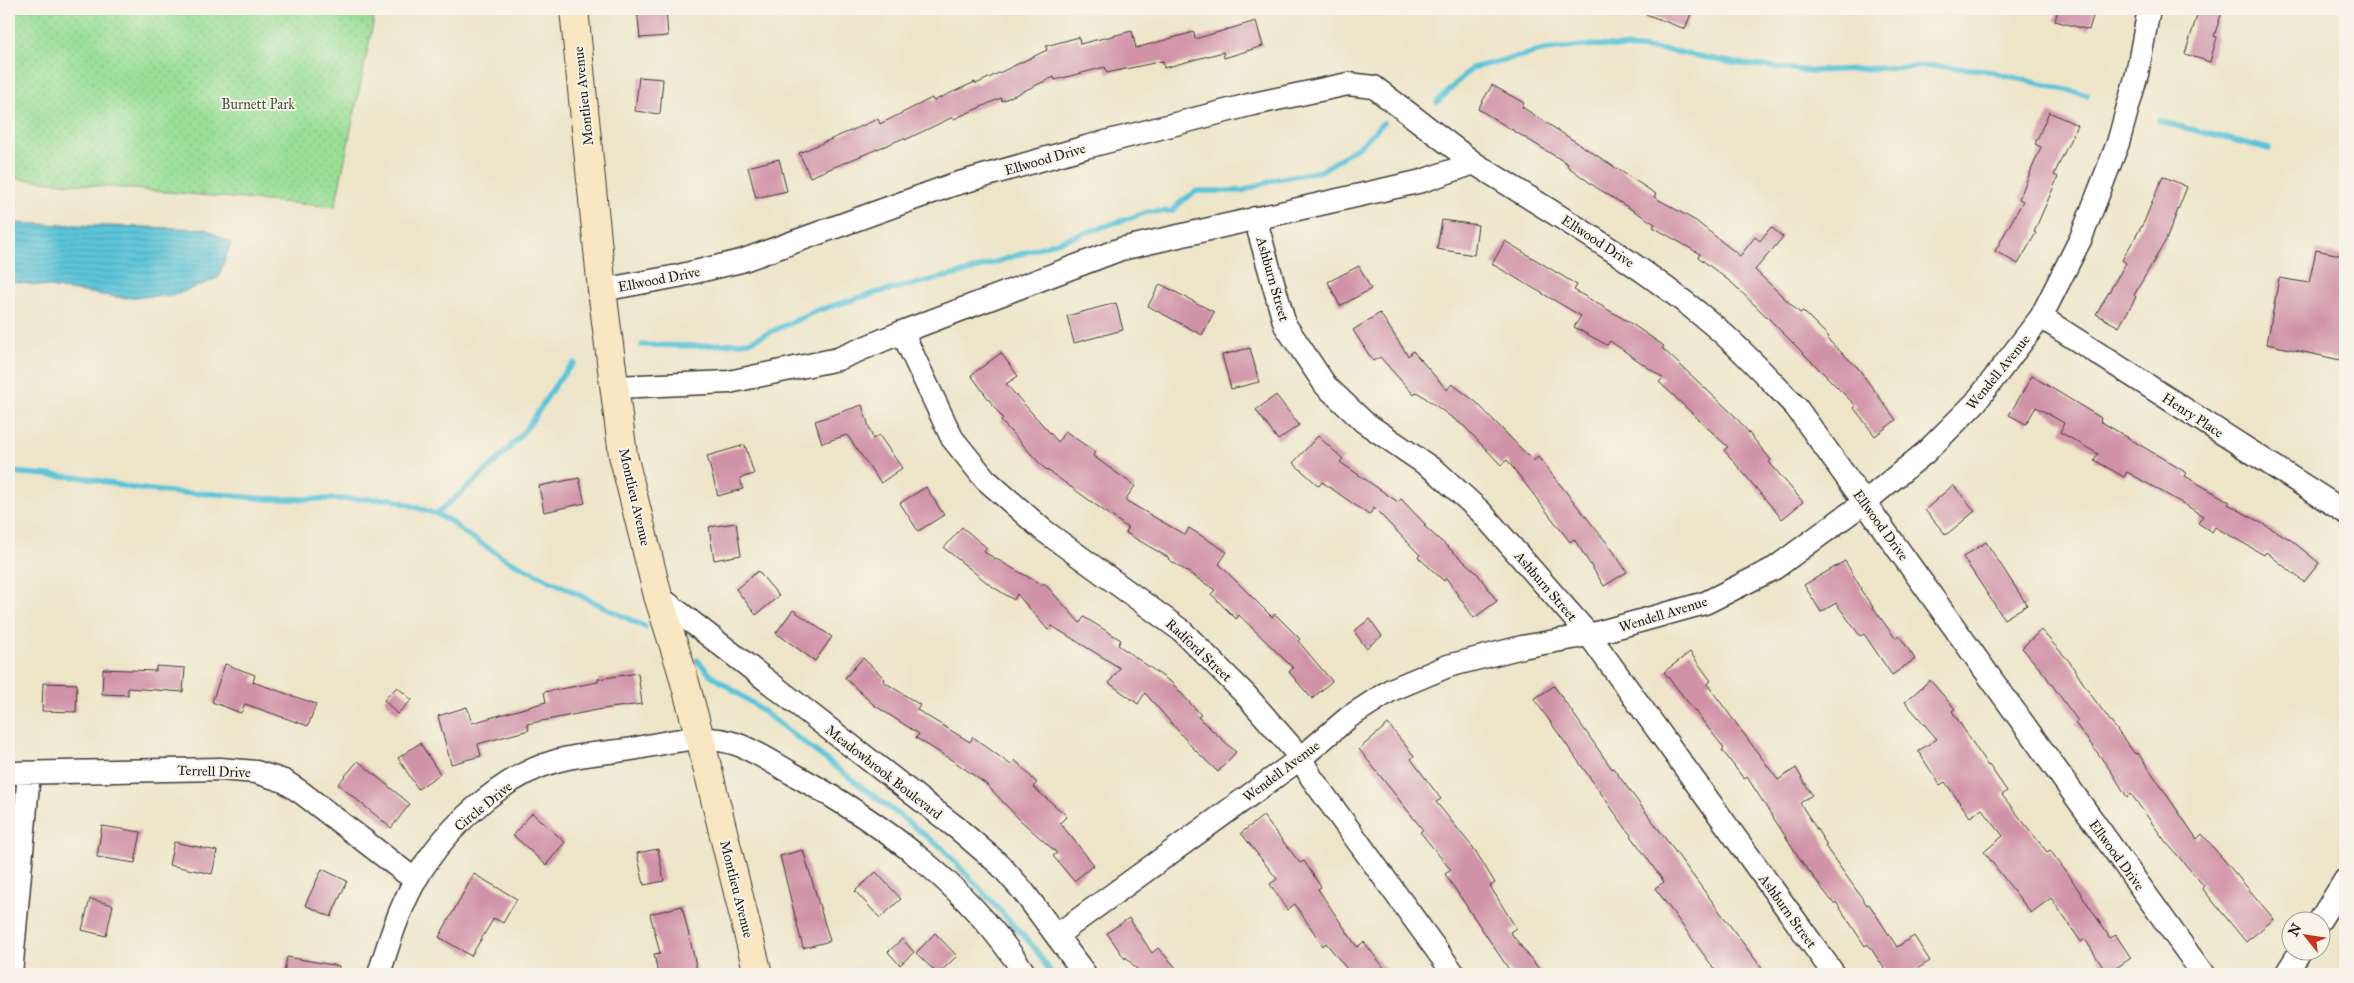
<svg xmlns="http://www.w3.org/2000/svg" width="2354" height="983" font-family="'IM FELL Great Primer',serif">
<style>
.park{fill:url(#park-dots);stroke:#5b7e5a}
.water{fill:url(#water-rules);stroke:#3c707a}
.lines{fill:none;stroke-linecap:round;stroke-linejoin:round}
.stream{stroke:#5cc4d8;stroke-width:5.5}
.building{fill:#d092a7}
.street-casing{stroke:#3c3a36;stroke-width:25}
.secondary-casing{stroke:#3c3a36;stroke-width:30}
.street{stroke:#fff;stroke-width:22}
.secondary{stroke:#f9e7c3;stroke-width:28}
.labels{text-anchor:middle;stroke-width:4;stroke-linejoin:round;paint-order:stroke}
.street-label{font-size:14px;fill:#1c1c1c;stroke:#f7f3e8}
.park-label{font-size:14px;fill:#425641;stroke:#f7f3e8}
</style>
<defs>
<pattern id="park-dots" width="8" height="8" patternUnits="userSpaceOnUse" patternTransform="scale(1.25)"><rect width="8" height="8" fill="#9adf97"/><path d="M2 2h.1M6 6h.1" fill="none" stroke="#84bf82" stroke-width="1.8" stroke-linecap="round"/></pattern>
<pattern id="water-rules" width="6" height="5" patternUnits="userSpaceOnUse" patternTransform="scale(1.25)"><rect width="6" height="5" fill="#5cc4d8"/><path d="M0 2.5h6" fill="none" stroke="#4fa8b9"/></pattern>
</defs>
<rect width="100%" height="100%" fill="#f7f3e8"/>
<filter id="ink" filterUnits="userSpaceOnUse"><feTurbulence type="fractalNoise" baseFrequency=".02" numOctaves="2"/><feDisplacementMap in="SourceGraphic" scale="10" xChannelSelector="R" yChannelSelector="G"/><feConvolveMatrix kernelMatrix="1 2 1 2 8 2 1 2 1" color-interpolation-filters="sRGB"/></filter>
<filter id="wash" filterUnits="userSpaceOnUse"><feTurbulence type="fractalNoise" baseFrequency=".0096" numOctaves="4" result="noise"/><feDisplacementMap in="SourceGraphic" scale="20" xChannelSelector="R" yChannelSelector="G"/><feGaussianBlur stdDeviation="1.12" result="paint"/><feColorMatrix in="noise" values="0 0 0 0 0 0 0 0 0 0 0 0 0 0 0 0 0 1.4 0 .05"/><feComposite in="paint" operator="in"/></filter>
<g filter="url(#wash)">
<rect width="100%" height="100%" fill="#eee5c9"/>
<!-- park -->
<path class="park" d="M9,9H376L335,207L9,178Z"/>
<!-- water -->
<path class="water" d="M9,223L206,229L231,243L218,278L175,295L123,298L9,281Z"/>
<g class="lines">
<!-- stream -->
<path class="stream" d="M1437,102L1472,68L1545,50L1594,45L1667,50L1734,63L1811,71L1934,66L1983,70L2087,95
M2158,121L2269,149
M642,345L698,346L749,342L816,311L875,293L966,272L1148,212L1172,211L1183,200L1197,191H1242L1277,179L1321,171L1362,144L1383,123
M9,472L88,478L132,488L180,493L219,494L266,499H392L436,514L452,522L463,532L506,559L645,627
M436,514C467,488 499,462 525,430C543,408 553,382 574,363
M697,660L711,675L752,703L942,848L1033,946L1052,974"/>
</g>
<g id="blocks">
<!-- building -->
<path class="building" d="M637,9H666L668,36L640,38Z
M1635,9H1693L1685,29L1635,10Z
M2058,9H2095L2089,30L2055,21Z
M2199,9H2223L2214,36L2217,37L2210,62L2185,54Z
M1256,21L1263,46L1224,58L1223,52L1164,68L1163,61L1107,73L1105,67L1055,80L1054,77L1002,101L1001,98L954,119L953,117L905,140L904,138L810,177L799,153L878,119L880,124L932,98L933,101L975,82L976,84L1047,50L1046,46L1079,37L1080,44L1132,31L1136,48L1194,32L1195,39Z
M639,77L663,79L660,114L635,111Z
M1492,85L1524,103L1522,107L1656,194L1654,197L1696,221L1740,256L1755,237L1760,241L1771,227L1783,237L1755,270L1800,313L1803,311L1829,337L1827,339L1858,368L1896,420L1875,436L1854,408L1856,406L1768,318L1732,283L1698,257L1700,254L1653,227L1655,224L1597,188L1567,166L1568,164L1478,109Z
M2049,112L2077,125L2054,175L2058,177L2034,232L2036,233L2018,264L1995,251L2023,201L2019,199L2041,147L2035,144Z
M779,159L787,191L756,198L748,167Z
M2163,176L2187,187L2166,240L2134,295L2136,297L2119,327L2096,314L2126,263L2122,260L2144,222Z
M1442,220L1478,225L1474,255L1437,249Z
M1505,241L1577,285L1574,290L1629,322L1664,346L1662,348L1735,416L1771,460L1769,462L1803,502L1782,519L1724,450L1728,447L1659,382L1663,378L1610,341L1607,345L1574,327L1581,316L1492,264Z
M2316,250L2345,256V361L2267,344L2279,278L2309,283Z
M1359,266L1371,289L1340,306L1328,282Z
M1160,284L1214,312L1202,335L1148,306Z
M1116,303L1123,330L1074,343L1067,316Z
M1380,313L1408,356L1413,351L1447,390L1452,384L1476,402L1533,461L1538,457L1611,548L1627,572L1604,586L1574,539L1570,542L1507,460L1501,465L1465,427L1417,392L1414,395L1380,357L1373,361L1353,330Z
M1250,348L1259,382L1231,389L1222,355Z
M1001,353L1018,376L1006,384L1058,442L1065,431L1095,452L1093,456L1135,486L1125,500L1185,535L1189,528L1227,552L1219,564L1272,617L1275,614L1300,639L1298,641L1332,681L1312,699L1289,672L1293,668L1239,615L1236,619L1211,594L1215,590L1168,559L1169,558L1126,533L1128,528L1043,467L1001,421L1003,419L971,375Z
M2032,376L2101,418L2100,421L2187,473L2185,476L2230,502L2228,504L2291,540L2319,563L2304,582L2266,552L2264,555L2215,527L2212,532L2198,523L2203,516L2187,506L2127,472L2124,477L2094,460L2098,454L2060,432L2064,423L2036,407L2026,424L2009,415Z
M1276,395L1299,425L1278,440L1256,410Z
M862,405L873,439L879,435L902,468L881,483L847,435L822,443L815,421Z
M1318,436L1343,459L1340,462L1398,502L1401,499L1426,525L1424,526L1477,573L1497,601L1474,618L1446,578L1444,581L1418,557L1420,555L1374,508L1369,515L1322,482L1319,486L1293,463Z
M745,445L754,474L740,478L743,489L718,496L707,456Z
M579,478L585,503L544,512L539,486Z
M1953,485L1975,511L1946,535L1925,510Z
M926,487L944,515L918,531L900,503Z
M736,523L741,555L714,560L709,527Z
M962,527L987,548L984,552L1042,585L1044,583L1080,623L1084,617L1121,640L1118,645L1172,683L1201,715L1198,717L1236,752L1218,772L1193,748L1145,693L1138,704L1109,683L1120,668L1052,626L1048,630L1017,594L1014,600L990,585L944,548Z
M1986,542L2027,605L2004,619L1963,557Z
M1845,561L1861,588L1860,589L1895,638L1899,635L1915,659L1892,675L1864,634L1860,636L1836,603L1821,612L1804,585Z
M758,571L779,596L756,615L736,589Z
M793,610L832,637L815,661L776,633Z
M1370,619L1382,636L1366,648L1354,631Z
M2041,630L2069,661L2091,695L2135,754L2138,753L2197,839L2202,834L2274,919L2246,942L2202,888L2204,886L2165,841L2131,794L2127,797L2111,771L2075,723L2078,721L2045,675L2022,648Z
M1690,652L1711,681L1707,684L1778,780L1796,768L1812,795L1800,803L1827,845L1825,846L1867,905L1869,904L1897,947L1914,936L1930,961L1909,974H1888L1868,944L1865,946L1836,902L1834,904L1802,862L1747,777L1744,779L1722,750L1724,748L1664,672Z
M863,658L885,679L883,681L920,705L917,710L970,742L973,737L1011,765L1015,760L1037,783L1033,787L1067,816L1060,823L1094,865L1074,881L1053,856L1057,853L1019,819L986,784L955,762L916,738L919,734L874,705L845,678Z
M225,664L255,675L253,682L316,704L308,726L245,704L241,713L212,702Z
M156,666L185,668L183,692L128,688V695L102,694L103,669L156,671Z
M638,673L642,704L602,709L527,724L529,730L478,744L481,756L451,764L438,716L467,707L472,723L546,702L544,692L598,682V679Z
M1930,680L1955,709L1952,711L1988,766L1989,765L2007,791L2002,795L2047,852L2050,850L2068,874L2110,938L2116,935L2131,958L2107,974L2085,939L2081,942L2051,898L2031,913L1984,852L2003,836L1982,809L1970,817L1945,782L1940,785L1918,751L1937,739L1905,702Z
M43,683L77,684L76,712L42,711Z
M1554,686L1612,769L1613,768L1766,974H1718L1655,888L1664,882L1534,699Z
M397,687L412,700L397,714L384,700Z
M1388,724L1414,756L1411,759L1441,799L1436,802L1475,850L1495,883L1490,886L1516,928L1510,932L1543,974H1512L1445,874L1451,870L1420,832L1423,830L1359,749Z
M420,743L440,774L418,789L398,758Z
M358,761L410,804L391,828L338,784Z
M532,813L565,842L546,865L513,835Z
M1263,816L1300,863L1304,861L1321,887L1318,889L1357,947L1364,942L1389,974H1351L1326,943L1323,946L1295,904L1287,910L1270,884L1277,879L1241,833Z
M102,826L141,832L135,863L97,857Z
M174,842L217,851L212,874L169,865Z
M658,849L664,881L644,885L637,853Z
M803,850L830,941L803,948L780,856Z
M322,869L347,881L331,917L305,905Z
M876,872L901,899L880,918L855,891Z
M474,874L517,899L503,923L494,918L471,956L439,937Z
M90,899L113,905L106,936L82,930Z
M682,906L698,974H658L654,954L660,953L650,914Z
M1129,918L1152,953L1158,948L1182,974H1141L1126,957L1125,959L1107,933Z
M935,933L957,956L938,974L916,953Z
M902,939L914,952L900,965L888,952Z
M287,957L339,966L338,974H284Z"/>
</g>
</g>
<g filter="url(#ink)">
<use href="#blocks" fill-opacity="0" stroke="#3c3a36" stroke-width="1"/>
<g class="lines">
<!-- street casing -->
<g class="street-casing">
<path id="street" d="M1255,218L1285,325L1326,386L1364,422L1437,472L1481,512L1589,635L1834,974
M602,290L678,276L741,261L952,185L1086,147L1249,105L1348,84L1374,87L1474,163
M2041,317L2345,512
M902,332L952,438L985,479L1043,530L1182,631L1245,694L1301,758L1311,777L1454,974
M616,387L729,382L838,359L902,332L1121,249L1422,181L1474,163C1555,214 1638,262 1712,324C1742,349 1769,379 1796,407L2203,974
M658,596L957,828L1000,865L1023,891L1085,974
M9,773L220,769L256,772L284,781L302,793L415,880
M2320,920L2345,880
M1057,935L1301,758L1349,717L1391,690L1448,666L1522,647L1589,635L1705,603L1775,568L1865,502L1926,452L1975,403L2041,317L2081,238L2118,143L2137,74L2149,9
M11,974L29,773
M379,974C389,942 399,909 416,879C444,830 500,777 556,761C580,754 607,753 632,749C665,743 703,732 736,744C756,751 775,764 793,774C884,824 968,886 1025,974
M2286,974L2301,950"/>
</g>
<!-- secondary casing -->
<g class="secondary-casing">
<path id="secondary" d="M574,9L602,290L623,455L658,596L681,668L700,738L758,974"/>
</g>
<!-- street -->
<use href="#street" class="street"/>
<!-- secondary -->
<use href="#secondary" class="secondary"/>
</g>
</g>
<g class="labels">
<!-- street labels -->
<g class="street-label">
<text transform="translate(583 96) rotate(-96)" y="5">Montlieu Avenue</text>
<text transform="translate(1045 159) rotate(-16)" y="5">Ellwood Drive</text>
<text transform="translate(1598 241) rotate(33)" y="5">Ellwood Drive</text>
<text transform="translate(659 279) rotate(-11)" y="5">Ellwood Drive</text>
<text transform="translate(1273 279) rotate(74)" y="5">Ashburn Street</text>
<text transform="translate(1998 372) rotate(-51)" y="5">Wendell Avenue</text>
<text transform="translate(2193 415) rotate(33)" y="5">Henry Place</text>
<text transform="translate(635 497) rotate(77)" y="5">Montlieu Avenue</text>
<text transform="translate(1881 525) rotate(54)" y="5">Ellwood Drive</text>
<text transform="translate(1546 586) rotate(49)" y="5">Ashburn Street</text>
<text transform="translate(1663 614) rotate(-17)" y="5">Wendell Avenue</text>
<text transform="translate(1199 650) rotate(43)" y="5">Radford Street</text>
<text transform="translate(214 771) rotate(2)" y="5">Terrell Drive</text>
<text transform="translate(1281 771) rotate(-37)" y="5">Wendell Avenue</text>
<text transform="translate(884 772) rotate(38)" y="5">Meadowbrook Boulevard</text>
<text transform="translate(483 806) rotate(-39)" y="5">Circle Drive</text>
<text transform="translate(2117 855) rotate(54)" y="5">Ellwood Drive</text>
<text transform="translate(737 889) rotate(76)" y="5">Montlieu Avenue</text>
<text transform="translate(1788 911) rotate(54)" y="5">Ashburn Street</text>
</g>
<!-- park labels -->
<g class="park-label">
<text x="258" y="109">Burnett Park</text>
</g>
</g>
<!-- margin -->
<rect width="2354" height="983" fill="none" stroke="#f7f3e8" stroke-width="30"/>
<!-- north arrow -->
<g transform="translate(2306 936) rotate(300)"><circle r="24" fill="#f7f3e8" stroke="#9f9d96"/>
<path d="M0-4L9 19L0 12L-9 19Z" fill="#c8321e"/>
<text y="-8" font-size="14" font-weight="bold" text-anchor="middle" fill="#1c1c1c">N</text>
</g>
</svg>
